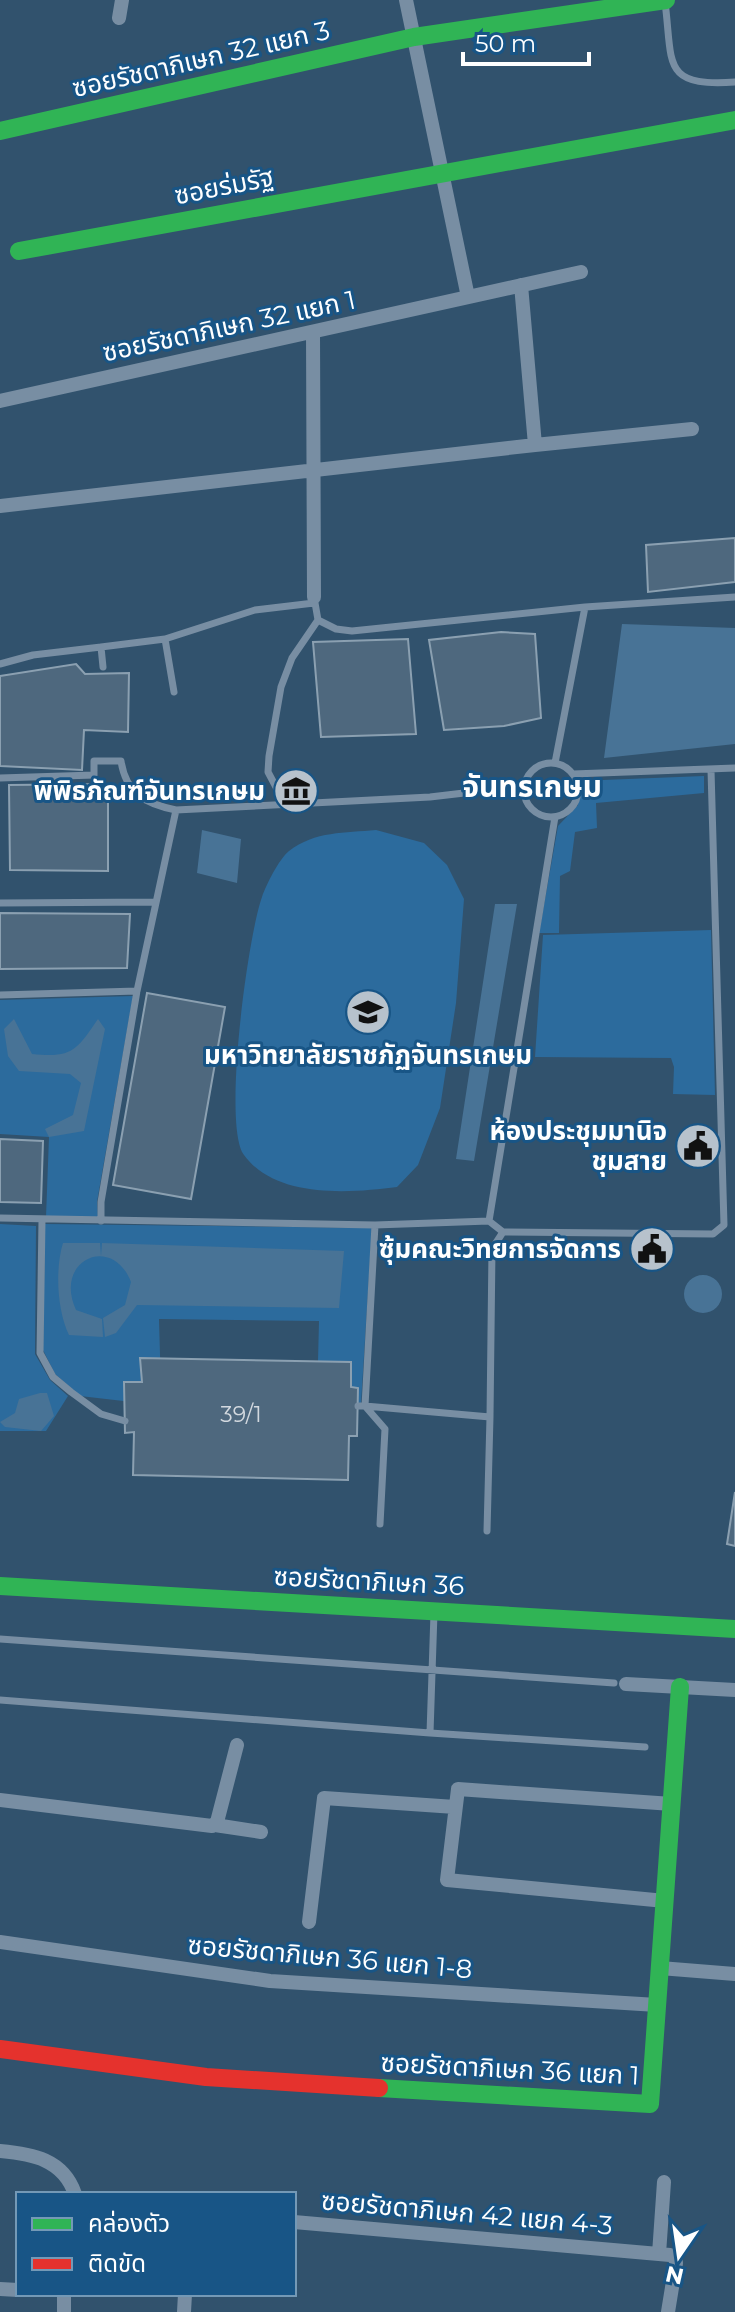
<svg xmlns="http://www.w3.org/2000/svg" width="735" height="2312" font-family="Montserrat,'Noto Sans Thai',sans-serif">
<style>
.green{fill:#2c6b9d}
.water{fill:#487396}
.building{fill:#4e687e;stroke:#8ba0b1;stroke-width:2}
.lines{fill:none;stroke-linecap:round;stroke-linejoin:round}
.lane{stroke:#788ea3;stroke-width:7}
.street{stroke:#788ea3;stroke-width:14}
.fast{stroke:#30b455;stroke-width:18}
.jam{stroke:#e5322d;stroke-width:18}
.labels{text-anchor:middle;stroke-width:6;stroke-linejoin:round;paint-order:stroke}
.number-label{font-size:22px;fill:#d3d9df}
.street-label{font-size:26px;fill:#fff;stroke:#185586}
.poi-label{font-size:26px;font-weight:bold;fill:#fff;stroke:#185586;text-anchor:end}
.quarter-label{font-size:30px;font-weight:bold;fill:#fff;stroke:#185586}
</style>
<rect width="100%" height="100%" fill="#31526d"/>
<!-- green -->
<path class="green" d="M704,776V793L596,803L597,828L575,832L570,871L560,876L559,933H539L558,826L578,805V781Z
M376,830L424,843L447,865L464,899L456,1003L440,1108L418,1165L397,1187C350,1193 276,1199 244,1155C222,1126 248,935 262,897C266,885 279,859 289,851C315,831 345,833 376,830Z
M711,930L715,1095L673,1094L674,1067L671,1058L535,1057L543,935Z
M133,996L97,1202L98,1218L46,1217L49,1137L0,1134V1000Z
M0,1224L36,1226L35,1354L50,1380L68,1396L46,1431H0Z
M45,1224L372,1228L361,1403L317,1401L319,1321L159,1319L161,1390L132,1402L80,1396L55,1374L43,1350Z"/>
<!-- water -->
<path class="water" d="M622,624L735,628V744L604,758Z
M202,830L241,839L237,883L197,873Z
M495,904H517L474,1161L456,1159Z
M14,1019L32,1054C72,1058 76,1051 98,1019L105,1029L84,1131L49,1137L45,1129L73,1115L81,1083L70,1074L19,1071L8,1056L4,1029Z
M63,1243H100L101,1256L102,1243L344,1251L339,1308L137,1305L116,1333L105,1337L103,1318L125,1305L131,1282C112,1233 53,1260 76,1310L102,1319L103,1337L69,1335C57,1310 55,1269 63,1243Z
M684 1294a19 19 0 1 1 38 0a19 19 0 1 1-38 0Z
M40,1393H47L54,1416L41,1431L5,1427L0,1422L15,1413L19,1399Z"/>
<!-- building -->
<path class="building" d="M735,538V582L648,592L646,545Z
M501,632L535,634L541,718L504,726L444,730L429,640Z
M408,639L416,734L321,737L313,642Z
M76,664L85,674L129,673L128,732L84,730L82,770L0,766V676Z
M108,784V871L10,870L9,785Z
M0,913L130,914L127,968L0,969Z
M147,993L225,1007L191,1199L113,1185Z
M0,1139L43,1141L41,1203L0,1202Z
M140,1358L351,1362V1387L358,1388L357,1436H349L348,1480L133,1475L134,1432L125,1433L124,1382H142Z
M735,1492V1546L727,1544Z"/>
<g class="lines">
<!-- lane -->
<path class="lane" d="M665,2C673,64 661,87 735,82
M314,597L318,620L336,629L352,631L585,607L555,763
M585,607L735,597
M0,664L33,655L101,647
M103,667L101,647L165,639
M174,692L165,639L255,610L314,603
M524 790a27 27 0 1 1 54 0a27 27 0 1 1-54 0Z
M573,774L735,768
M0,778L94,775V761H121C126,794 146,804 176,810L430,797L524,786
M285,804L268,772L269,756L281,687L292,658L318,620
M0,903L156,902
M0,995L137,991
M0,1218L375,1225L489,1221L503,1232L492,1249L490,1417L365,1406
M42,1220L40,1353L53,1377L71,1392L101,1414L125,1421
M101,1221V1202L137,991L176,810
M489,1221L555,817
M503,1232L713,1234L724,1225L711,770
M358,1406H365L375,1225
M365,1406L385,1429L380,1524
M487,1531L490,1417
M0,1639L614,1683
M0,1700L430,1733L434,1613
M430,1733L645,1747"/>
<!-- street -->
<path class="street" d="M406,0L468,297
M119,18L122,0
M313,332L314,597
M0,401L581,272
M535,445L692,429
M0,506L535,445L521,285
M626,1684L735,1690
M0,1800L212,1826L217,1822L237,1745
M215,1825L261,1832
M665,1901L447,1880L458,1789L672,1804
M309,1922L324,1798L455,1807
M0,1942L270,1981L657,2005
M660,1968L735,1974
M0,2151C32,2154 63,2159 75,2194
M294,2222L670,2255L675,2257L676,2263L668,2312
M659,2254L664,2182
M0,2289L18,2290
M64,2312V2294
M184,2312L185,2294"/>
<!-- fast -->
<path class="fast" d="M0,131L414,37L666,0
M19,251L735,120
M0,1586L735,1629
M379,2088L650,2104L680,1687"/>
<!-- jam -->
<path class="jam" d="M0,2049L206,2077L379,2088"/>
</g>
<!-- icons -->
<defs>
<g id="museum-disc" transform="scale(2.3)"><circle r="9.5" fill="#b7c2cc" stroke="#185586"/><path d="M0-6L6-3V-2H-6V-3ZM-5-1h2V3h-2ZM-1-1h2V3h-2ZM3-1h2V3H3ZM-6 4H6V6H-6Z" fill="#111"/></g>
<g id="university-disc" transform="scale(2.3)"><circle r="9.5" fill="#b7c2cc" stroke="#185586"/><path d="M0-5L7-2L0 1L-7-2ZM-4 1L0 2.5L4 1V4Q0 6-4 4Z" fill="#111"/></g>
<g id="civic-disc" transform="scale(2.3)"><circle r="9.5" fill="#b7c2cc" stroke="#185586"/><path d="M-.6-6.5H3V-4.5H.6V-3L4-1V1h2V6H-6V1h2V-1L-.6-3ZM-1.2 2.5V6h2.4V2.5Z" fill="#111"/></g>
</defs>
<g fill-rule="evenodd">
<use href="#museum-disc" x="296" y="791"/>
<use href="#university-disc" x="368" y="1012"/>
<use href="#civic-disc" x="698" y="1146"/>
<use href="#civic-disc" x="652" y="1249"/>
</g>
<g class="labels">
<!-- number labels -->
<g class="number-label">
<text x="241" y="1422">39/1</text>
</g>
<!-- street labels -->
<g class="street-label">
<text transform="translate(201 59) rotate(-13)" y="9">ซอยรัชดาภิเษก 32 แยก 3</text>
<text transform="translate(224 186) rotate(-11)" y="9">ซอยร่มรัฐ</text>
<text transform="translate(229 326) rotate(-12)" y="9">ซอยรัชดาภิเษก 32 แยก 1</text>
<text transform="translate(369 1581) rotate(3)" y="9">ซอยรัชดาภิเษก 36</text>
<text transform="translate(330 1957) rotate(5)" y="9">ซอยรัชดาภิเษก 36 แยก 1-8</text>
<text transform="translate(510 2069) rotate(3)" y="9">ซอยรัชดาภิเษก 36 แยก 1</text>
<text transform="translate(467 2213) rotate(5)" y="9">ซอยรัชดาภิเษก 42 แยก 4-3</text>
</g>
<!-- poi labels -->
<g class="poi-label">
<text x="265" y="800">พิพิธภัณฑ์จันทรเกษม</text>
<text x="368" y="1064" text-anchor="middle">มหาวิทยาลัยราชภัฏจันทรเกษม</text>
<text x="667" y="1140">ห้องประชุมมานิจ<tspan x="667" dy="30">ชุมสาย</tspan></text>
<text x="621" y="1258">ซุ้มคณะวิทยการจัดการ</text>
</g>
<!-- quarter labels -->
<g class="quarter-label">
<text x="532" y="797">จันทรเกษม</text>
</g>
</g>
<!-- legend -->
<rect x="16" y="2192" width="280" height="104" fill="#185586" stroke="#7499b6" stroke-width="2"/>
<rect x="32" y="2218" width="40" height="12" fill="#30b455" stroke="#7499b6" stroke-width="2"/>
<text x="88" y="2232" font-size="24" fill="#ffffff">คล่องตัว</text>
<rect x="32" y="2258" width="40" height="12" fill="#e5322d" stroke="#7499b6" stroke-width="2"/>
<text x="88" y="2272" font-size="24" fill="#ffffff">ติดขัด</text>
<!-- north arrow -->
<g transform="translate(679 2256) rotate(193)" stroke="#185586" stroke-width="6" paint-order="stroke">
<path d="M0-6L14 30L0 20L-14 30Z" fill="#ffffff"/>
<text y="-12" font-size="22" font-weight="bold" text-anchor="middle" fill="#ffffff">N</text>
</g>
<!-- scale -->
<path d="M463 52v12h126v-12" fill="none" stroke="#ffffff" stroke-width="4"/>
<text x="475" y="52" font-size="24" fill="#ffffff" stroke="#185586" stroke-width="6" paint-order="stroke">50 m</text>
</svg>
